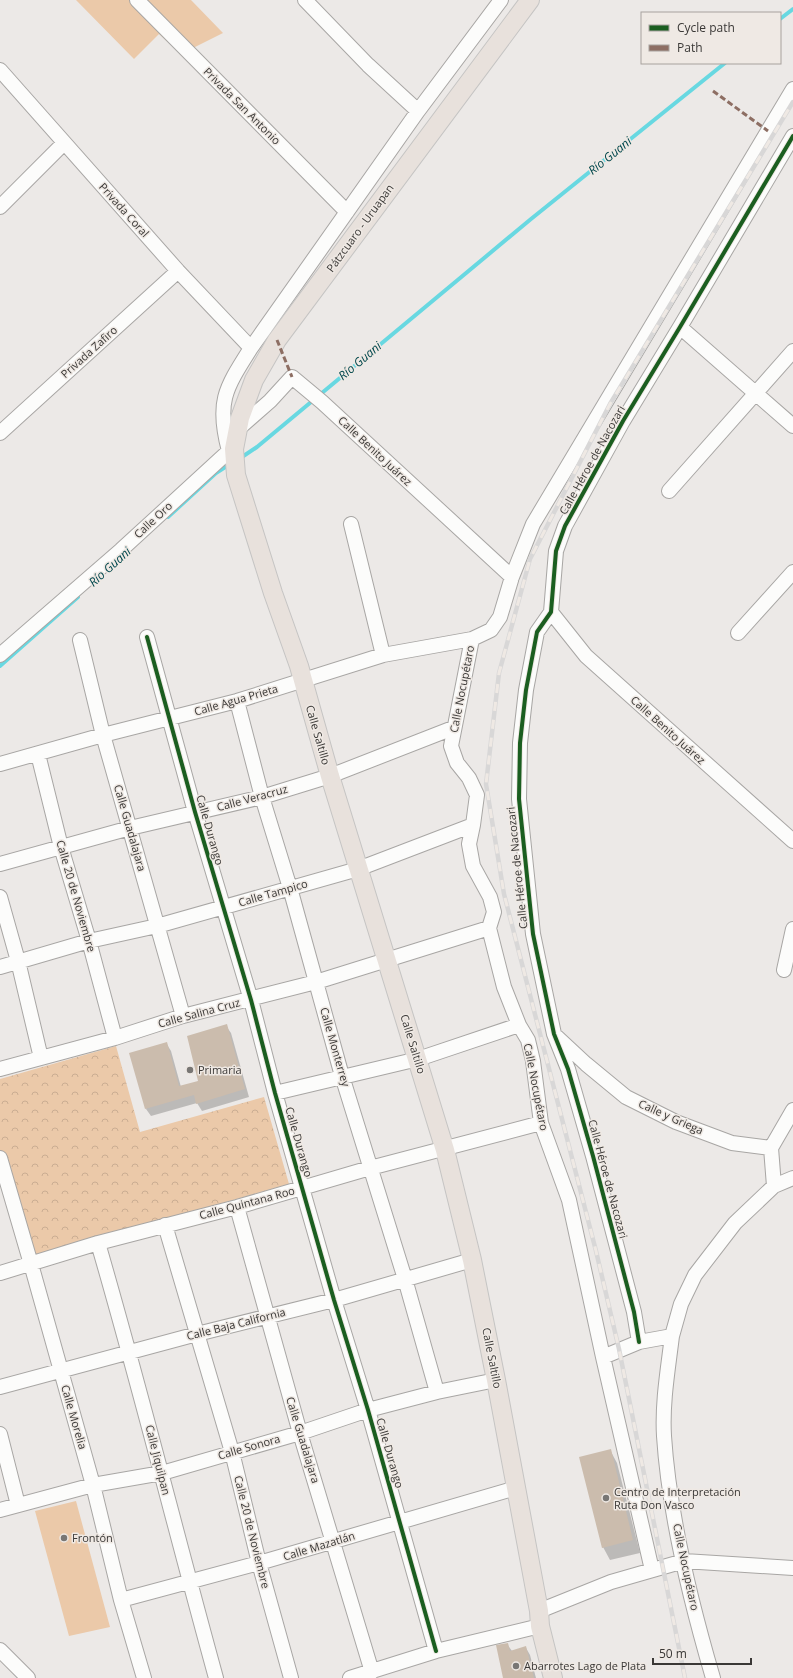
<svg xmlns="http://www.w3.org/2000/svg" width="793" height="1678" font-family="'Open Sans',sans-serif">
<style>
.green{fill:#ebc9a9}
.park{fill:url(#park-crowns)}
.shadow{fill:#0003}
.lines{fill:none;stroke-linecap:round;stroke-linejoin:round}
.stream{stroke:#68d8e1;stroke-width:4}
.building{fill:#cbbcad}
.minor-casing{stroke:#a8a6a4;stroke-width:16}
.major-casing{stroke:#c5c4c3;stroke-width:20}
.minor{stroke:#fcfcfb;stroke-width:14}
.major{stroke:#e8e1dc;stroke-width:18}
.rail-casing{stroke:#d8d7d7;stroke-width:4.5}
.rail{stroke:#efe9e4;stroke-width:3;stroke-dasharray:9;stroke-linecap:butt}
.quiet{stroke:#8d6e63;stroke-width:3;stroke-dasharray:6 3;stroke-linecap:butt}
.cycleway-casing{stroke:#efe9e4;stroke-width:6}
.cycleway{stroke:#1b5e20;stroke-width:4}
.poi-dot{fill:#787674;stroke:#efe9e4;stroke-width:1.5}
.labels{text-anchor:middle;stroke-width:3;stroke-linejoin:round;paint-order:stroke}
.street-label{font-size:11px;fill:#3a3836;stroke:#efe9e4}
.poi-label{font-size:11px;fill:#3a3836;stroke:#efe9e4;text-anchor:start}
.water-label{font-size:12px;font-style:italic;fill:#00474d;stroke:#efe9e4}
</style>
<defs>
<pattern id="park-crowns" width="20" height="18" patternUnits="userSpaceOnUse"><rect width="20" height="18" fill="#ebc9a9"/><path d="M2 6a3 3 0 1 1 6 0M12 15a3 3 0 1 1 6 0" fill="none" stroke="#caad92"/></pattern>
</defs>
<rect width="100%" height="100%" fill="#ece9e7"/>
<!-- green -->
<path class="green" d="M76,0H191L223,33L181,54L159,34L134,59Z
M76,1501L110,1627L69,1636L35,1511Z"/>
<!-- park -->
<path class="park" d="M116,1046L140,1132L264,1097L289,1184L26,1259L0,1164V1079Z"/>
<!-- shadow -->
<path class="shadow" d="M226,1026L231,1033L249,1097L202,1111L197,1103L151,1116L146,1109L166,1043L171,1051L181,1087L200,1081Z
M610,1450L617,1463L640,1553L610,1560L603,1547Z
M507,1644L512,1651L526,1648L530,1655L536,1678H504Z"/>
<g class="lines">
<!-- stream -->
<path class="stream" d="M780,19L793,9
M239,459L257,447L531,219L725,63
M168,517L216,473L230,464
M0,666L78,597"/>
</g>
<!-- building -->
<path class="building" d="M227,1024L245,1089L196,1104L194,1095L145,1109L129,1053L167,1042L179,1086L198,1081L187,1036Z
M611,1449L633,1540L602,1548L579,1457Z
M508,1643L510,1651L526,1646L534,1678H503L496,1645Z"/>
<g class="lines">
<!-- minor casing -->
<g class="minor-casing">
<path id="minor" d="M137,0L347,212
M305,0L368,65L418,111
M0,70L178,271L251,348
M0,207L64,143
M680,327L793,426
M238,429L270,401L292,377L322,402L512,577
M0,433L178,271
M229,451C216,402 225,389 251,348L418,111L501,0
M669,491L793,351
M351,524L383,655
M551,612L586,656L793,841
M738,633L793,572
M147,637L195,812L251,1000L275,1093L334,1300L368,1410L436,1651
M472,639L451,746L457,763L469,778L477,795L473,825L469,844L473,866L490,897L494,912L489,928L504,987L519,1025L528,1040L533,1061L541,1123L569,1200L603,1357L652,1570
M80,640L103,735L183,1016
M0,655L121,550L229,451L234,449
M237,701L262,797L290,888L342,1076L405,1279L437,1392
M38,754L61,847L89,941L115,1038
M0,764L103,735L237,701L383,655L472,639L491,630L500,617L512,577L533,524L793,89
M0,864L130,828L262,797L330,776L453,728
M0,897L18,961L41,1058
M0,967L89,941L157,926L358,869L473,825
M784,970L793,929
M557,1037L586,1064L626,1097L676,1122L732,1143L771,1148
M0,1069L115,1038L183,1016L316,982L489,928
M275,1093L418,1059L519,1025
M771,1148L793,1110
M771,1148L774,1186
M0,1158L31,1264L93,1485L121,1600L144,1678
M237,1207L300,1433L372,1672
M165,1225L232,1452L259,1563L291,1678
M98,1243C140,1387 176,1533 216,1678
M0,1273L98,1243L237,1207L370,1168L541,1123
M672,1336C668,1369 662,1403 664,1436C669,1514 691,1603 713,1678
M639,1342L634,1312L593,1156L568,1069L554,1034L533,934L519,799L520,743L526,690L537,632L551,612L556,551L565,526L623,421L680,327L793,136
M603,1357L639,1342L672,1336L681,1304L695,1275L735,1223L774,1186L793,1178
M0,1387L197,1334L334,1300L472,1260
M0,1434L18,1505
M0,1510L93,1485L162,1473L300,1433L368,1410L437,1392L496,1380
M121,1600L259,1563L516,1488
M539,1611L611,1582L684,1561L793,1568
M0,1650L28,1678
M350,1678L436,1651L540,1626"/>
</g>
<!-- major casing -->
<g class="major-casing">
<path id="major" d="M530,0L277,340L254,380L240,418L234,449L236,475L273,593L299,666L330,776L445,1150L472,1260L496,1380L539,1611L540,1626L553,1678"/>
</g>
<!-- minor -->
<use href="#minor" class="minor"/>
<!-- major -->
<use href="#major" class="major"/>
<!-- rail casing -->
<g class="rail-casing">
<path id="rail" d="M685,1678L619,1349L596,1251L504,894L486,784L499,673L530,559L610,404L793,102"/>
</g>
<!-- rail -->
<use href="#rail" class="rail"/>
<!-- quiet -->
<path class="quiet" d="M713,91L768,131
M277,340L292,377"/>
<!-- cycleway casing -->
<g class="cycleway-casing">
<path id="cycleway" d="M147,637L195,812L251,1000L275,1093L334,1300L368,1410L436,1651
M639,1342L634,1312L593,1156L568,1069L554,1034L533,934L519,799L520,743L526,690L537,632L551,612L556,551L565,526L623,421L680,327L793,136"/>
</g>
<!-- cycleway -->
<use href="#cycleway" class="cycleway"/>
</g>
<!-- markers -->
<g class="poi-dot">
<circle cx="190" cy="1070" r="4"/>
<circle cx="606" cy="1498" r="4"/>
<circle cx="64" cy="1538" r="4"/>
<circle cx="516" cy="1666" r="4"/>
</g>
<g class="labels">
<!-- street labels -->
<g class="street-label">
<text transform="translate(242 106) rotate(45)" y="4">Privada San Antonio</text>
<text transform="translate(124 210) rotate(48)" y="4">Privada Coral</text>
<text transform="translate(360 228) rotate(-54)" y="4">Pátzcuaro - Uruapan</text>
<text transform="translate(89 352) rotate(-42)" y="4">Privada Zafiro</text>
<text transform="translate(375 451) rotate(43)" y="4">Calle Benito Juárez</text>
<text transform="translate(592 460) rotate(-61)" y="4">Calle Héroe de Nacozari</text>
<text transform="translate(153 520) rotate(-43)" y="4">Calle Oro</text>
<text transform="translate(462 689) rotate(-79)" y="4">Calle Nocupétaro</text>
<text transform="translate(236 700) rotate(-16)" y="4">Calle Agua Prieta</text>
<text transform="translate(668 730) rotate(42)" y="4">Calle Benito Juárez</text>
<text transform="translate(318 735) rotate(74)" y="4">Calle Saltillo</text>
<text transform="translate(252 798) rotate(-15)" y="4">Calle Veracruz</text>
<text transform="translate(130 828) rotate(74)" y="4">Calle Guadalajara</text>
<text transform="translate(210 830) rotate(74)" y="4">Calle Durango</text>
<text transform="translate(517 868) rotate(-96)" y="4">Calle Héroe de Nacozari</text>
<text transform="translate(273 893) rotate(-16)" y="4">Calle Tampico</text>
<text transform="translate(76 896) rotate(74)" y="4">Calle 20 de Noviembre</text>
<text transform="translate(199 1013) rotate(-15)" y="4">Calle Salina Cruz</text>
<text transform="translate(413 1044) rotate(73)" y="4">Calle Saltillo</text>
<text transform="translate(335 1047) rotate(74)" y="4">Calle Monterrey</text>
<text transform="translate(536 1087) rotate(79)" y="4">Calle Nocupétaro</text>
<text transform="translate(671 1117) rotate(24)" y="4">Calle y Griega</text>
<text transform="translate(299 1142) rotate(74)" y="4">Calle Durango</text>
<text transform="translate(608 1179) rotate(75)" y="4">Calle Héroe de Nacozari</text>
<text transform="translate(247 1203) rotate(-15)" y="4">Calle Quintana Roo</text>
<text transform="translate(236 1324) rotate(-14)" y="4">Calle Baja California</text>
<text transform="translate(492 1358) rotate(79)" y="4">Calle Saltillo</text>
<text transform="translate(74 1417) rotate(74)" y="4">Calle Morelia</text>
<text transform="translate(303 1440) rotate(73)" y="4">Calle Guadalajara</text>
<text transform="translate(249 1447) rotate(-16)" y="4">Calle Sonora</text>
<text transform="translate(390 1453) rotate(74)" y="4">Calle Durango</text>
<text transform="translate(158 1460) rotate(76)" y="4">Calle Jiquilpan</text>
<text transform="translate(252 1532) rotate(76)" y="4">Calle 20 de Noviembre</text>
<text transform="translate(319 1546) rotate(-17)" y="4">Calle Mazatlán</text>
<text transform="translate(686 1567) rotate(78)" y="4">Calle Nocupétaro</text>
</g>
<!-- poi labels -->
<g class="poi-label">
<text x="198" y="1074">Primaria</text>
<text x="614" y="1496">Centro de Interpretación<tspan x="614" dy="13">Ruta Don Vasco</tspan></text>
<text x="72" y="1542">Frontón</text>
<text x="524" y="1670">Abarrotes Lago de Plata</text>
</g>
<!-- water labels -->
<g class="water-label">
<text transform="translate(610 156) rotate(-39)" y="4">Río Guani</text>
<text transform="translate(360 361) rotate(-40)" y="4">Río Guani</text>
<text transform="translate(110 567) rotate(-42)" y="4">Río Guani</text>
</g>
</g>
<!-- legend -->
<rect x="641" y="12" width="140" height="52" fill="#efe9e4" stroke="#a7a29e"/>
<rect x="649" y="25" width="20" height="6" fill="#1b5e20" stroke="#a7a29e"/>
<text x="677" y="32" font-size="12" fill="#3a3836">Cycle path</text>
<rect x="649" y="45" width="20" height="6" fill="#8d6e63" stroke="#a7a29e"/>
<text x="677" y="52" font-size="12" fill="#3a3836">Path</text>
<!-- scale -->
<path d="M653 1658v6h98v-6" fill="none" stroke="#3a3836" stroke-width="2"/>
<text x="659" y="1658" font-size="12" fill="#3a3836" stroke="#efe9e4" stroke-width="3" paint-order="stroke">50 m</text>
</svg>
